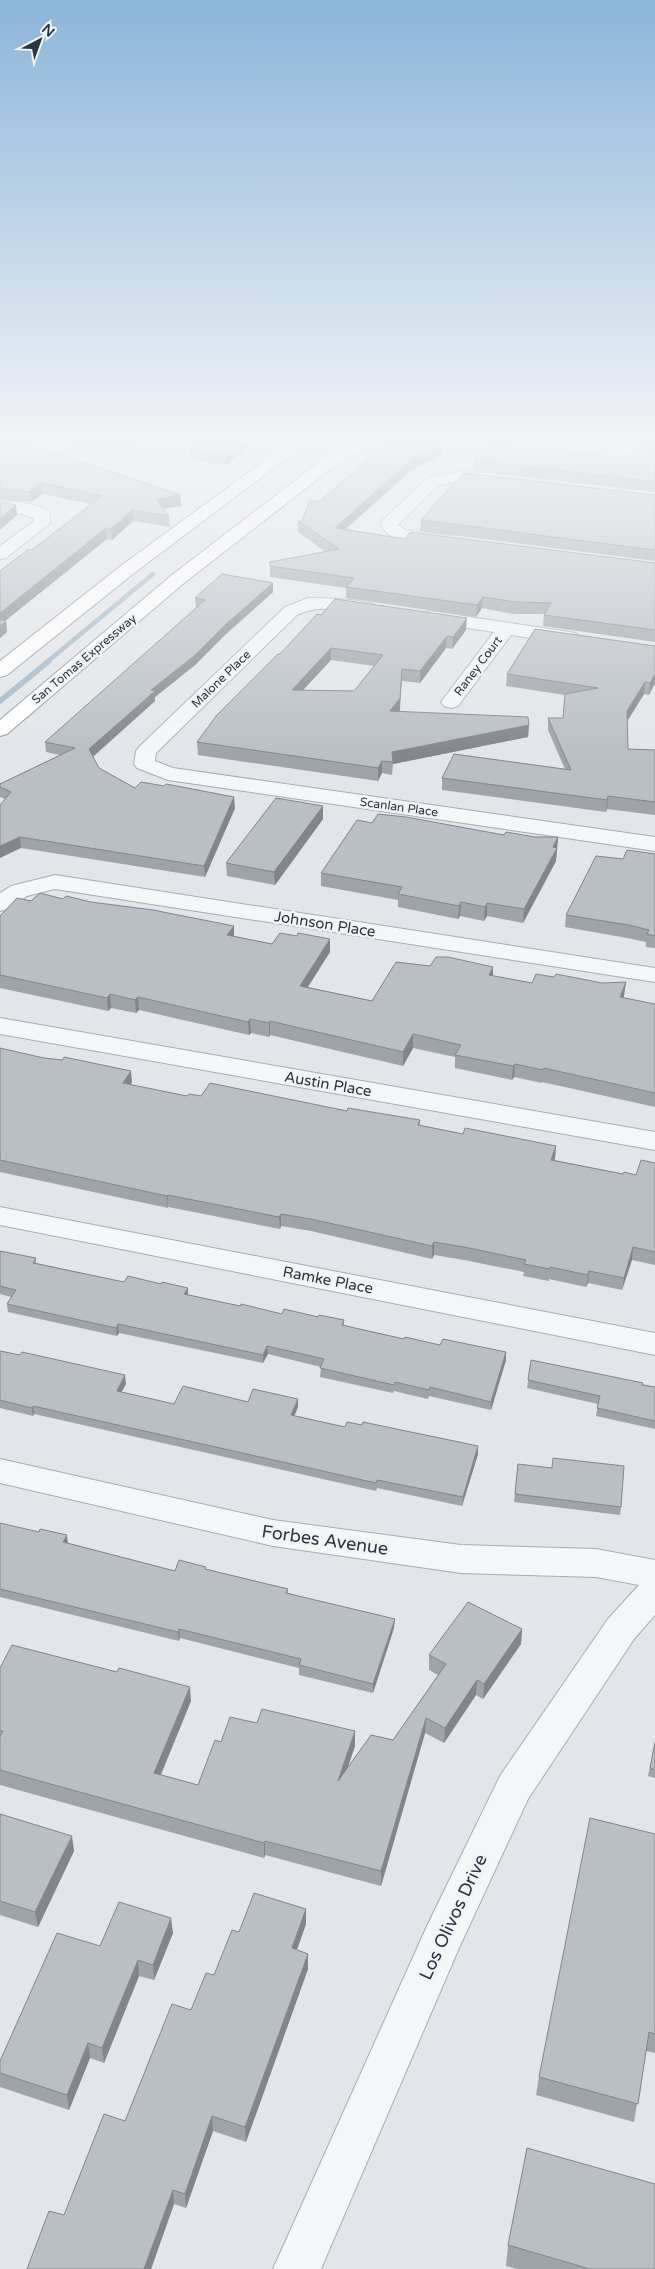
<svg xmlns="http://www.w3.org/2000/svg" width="655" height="2269" font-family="'Varela Round',sans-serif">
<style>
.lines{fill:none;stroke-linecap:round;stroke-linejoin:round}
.stream-far1{stroke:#a1b6c5;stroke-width:4.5}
.stream{stroke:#a1b6c5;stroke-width:5.5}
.minor-casing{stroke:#a8acb3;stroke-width:2}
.major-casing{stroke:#a2abb3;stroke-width:2}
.highway-casing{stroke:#8b949e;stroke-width:2}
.minor{fill:#f4f6f7;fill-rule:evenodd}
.major{fill:#fff;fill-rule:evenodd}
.highway{fill:#fff;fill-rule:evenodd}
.wall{fill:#9fa4a9;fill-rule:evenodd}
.shaded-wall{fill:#82868a}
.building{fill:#b9bfc5;stroke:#82868a;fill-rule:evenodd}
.labels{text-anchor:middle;stroke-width:5;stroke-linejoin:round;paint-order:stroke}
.far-street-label{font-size:12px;fill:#2c343f;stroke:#f1f4f6}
.street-label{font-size:15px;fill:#2c343f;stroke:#f1f4f6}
.near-street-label{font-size:18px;fill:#2c343f;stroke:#f1f4f6}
</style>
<rect width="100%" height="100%" fill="#e2e5e9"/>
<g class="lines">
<!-- stream-far1 -->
<path class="stream-far1" d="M47,662L153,574"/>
<!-- stream -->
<path class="stream" d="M0,701L49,661"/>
<!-- minor casing -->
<g class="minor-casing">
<path id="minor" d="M28,440H47C42,447 35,449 28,447L25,444Z
M460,471L497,474L503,476L505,479L503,482L497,484L460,481L438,485L398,525L405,530L451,536L454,540L451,544L445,545C428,543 386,544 381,524L383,520L427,478Z
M0,501C14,503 36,502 48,511C51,514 50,519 50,523L6,558L0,559V546L34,521V518L22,514L0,511Z
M308,598C330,598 352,599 373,604L376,608L373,612C347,618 329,600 297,615L156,753L155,761L173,768L655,837V851L168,780L137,768L134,764L136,751L139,747L285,607Z
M429,611L570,632L577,634L579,638L577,642L570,644L511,635L458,706L451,708L444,706L441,702L494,632L422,621L420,617L422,613Z
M55,875L655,968V982L55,889L27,896L8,909L0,911V893L11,886Z
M0,1018L655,1132V1150L0,1034Z
M0,1207L655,1333V1355L0,1225Z
M0,1459L273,1520L461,1545L596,1549L655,1560V1615L634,1639L528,1799L459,1948L321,2269H273L427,1926L500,1776L608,1619L639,1585L596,1577L461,1573L273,1546L0,1483Z"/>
</g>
<!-- major casing -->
<g class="major-casing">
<path id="major" d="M504,440H596L655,447V457L552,443L532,448L507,443Z"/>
</g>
<!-- highway casing -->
<g class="highway-casing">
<path id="highway" d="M293,440H311L134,573L7,675L0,677V661L122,565Z
M348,440H389L386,443L342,460L184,583L7,734L0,736V720L172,575Z"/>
</g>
<!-- minor -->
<use href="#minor" class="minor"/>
<!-- major -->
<use href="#major" class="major"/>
<!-- highway -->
<use href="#highway" class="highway"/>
</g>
<!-- wall -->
<path class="wall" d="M0,440H19V441L180,495L181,506L163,509L169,516L170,527L133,521L112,540L107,539L5,621H6L7,632L0,638V571L32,550L91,504L42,494L31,502L0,500Z
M48,440H137L124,451L48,442Z
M255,440L230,463L225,465L196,461L195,459L190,458V448Z
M647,440H655V446L647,444Z
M442,446L441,456L413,469L346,529L405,539L655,563V642L543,626L544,614H514L482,608L476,617L346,598V588L270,577V562L326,552L298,532V521L301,522L320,501Z
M655,448V492L474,471V460L628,459Z
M655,495V561L420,531L421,520Z
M273,583V592L226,634L195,665L155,697V701L93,757L99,768L135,788L235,808L205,877L21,848L5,799L0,797V784L60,755L46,752L45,742L196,608L195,598Z
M466,630L452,649L446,648L420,683L402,681L399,711L529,725L528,737L393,764L392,775L382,773L378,781L198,755L197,742L280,654ZM331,660L374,666L354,691L303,690Z
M655,646V683L649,695L644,694L627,721L628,749L655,750V815L607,809L606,812L442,790V778L565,769L548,730V718H563L565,695L506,686L507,674Z
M323,819L275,885L227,876L226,863Z
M372,823L504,835L535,837H558L556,861L523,923L487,916L484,921L460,916L458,919L398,907V900L321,886V873Z
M655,854V948L646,947V942L627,938L565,927L566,915L623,859Z
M63,899L91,902L234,926V936L272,944L330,952L308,987L372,1001L493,976L532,983L624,996V998L655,1004V1107L542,1082V1083L514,1077L512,1080L455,1068V1057L413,1048L403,1066L270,1035L269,1037L251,1033L249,1035L139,1010L136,1013L111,1008L108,1011L0,988V916L31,901Z
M0,1048L132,1082L130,1085L187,1096H201L347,1111L420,1120V1125L463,1134L556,1146L555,1158L554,1160L623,1174L636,1175L655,1163V1265L632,1260L622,1290L588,1283L586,1287L549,1279V1281L523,1276L524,1272L464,1260L434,1255L432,1259L311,1231L281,1226L280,1229L168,1207V1208L0,1172Z
M0,1251L36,1258V1263L124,1282L188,1295L240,1306L282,1314L344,1320V1326L404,1339L440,1345L506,1352V1360L491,1410L429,1396L428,1399L394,1391L393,1393L320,1377L321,1367L268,1354L263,1363L119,1333L117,1336L8,1312L7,1304L11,1297L0,1294Z
M0,1351L126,1384L121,1392L174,1404L248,1402L298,1407L294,1416L345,1427L478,1454L462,1506L377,1488L376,1491L34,1414L33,1416L0,1408Z
M531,1360L655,1387V1429L596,1416L598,1404L527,1388Z
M518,1464L621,1507L620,1515L514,1502Z
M0,1523L68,1543L175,1571L206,1569L288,1589V1593L394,1628L373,1693L299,1675V1668L180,1638L179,1641L0,1597Z
M522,1629L521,1644L483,1699L476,1695L444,1743L425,1733L381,1886L265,1855L264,1858L0,1785V1668L191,1701L161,1775L198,1785L221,1742L257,1723L355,1731V1746L347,1769L393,1740L438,1675L429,1670V1655Z
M655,1742V1778L648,1776Z
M0,1814L74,1851L38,1927L0,1915Z
M655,1834V2053L646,2051L634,2122L536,2095L539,2077Z
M306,1909V1924L297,1950L308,1954V1969L246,2142L213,2131L186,2208L174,2204L151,2269H27L64,2215L125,2121L191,2010L214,1975L239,1932Z
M173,1933L154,1980L139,1976L104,2063L90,2058L69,2110L0,2087V2061L100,1946Z
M508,2245L655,2269H517L506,2266Z"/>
<!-- shaded-wall -->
<path class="shaded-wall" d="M124,440H137L124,451L123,441Z
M244,440H255L230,463L225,465V454Z
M442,446L441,456L413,469L335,538V528L413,458Z
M41,483L42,494L31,502L30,492Z
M180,495L181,506L156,510V499Z
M16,505L17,515L0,530V519Z
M132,510L133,521L112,540L111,529Z
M106,528L107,539L0,625V613Z
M273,583V592L226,634L195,665L155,697V701L90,759L89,749L151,690Z
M483,597L482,608L476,617L477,605Z
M467,618L466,630L452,649L453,637Z
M6,621L7,632L0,638V626Z
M447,636L446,648L420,683V671Z
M331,648V660L292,702V690Z
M402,669L400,710L390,723V711Z
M655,674V683L649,695L650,683Z
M645,682L644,694L626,723L627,711Z
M529,725L528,737L393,764L392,752Z
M382,761V773L378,781V768Z
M608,796L607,809L606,812L607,800Z
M234,797L235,808L205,877L204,866Z
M323,806V819L275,885L274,872Z
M20,837L21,848L0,858V846Z
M558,837L556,861L523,923L524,909Z
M461,902L460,916L458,919L459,906Z
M487,903V916L484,921L485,907Z
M234,926V939L227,935Z
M330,939V952L300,999V986Z
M493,967V981L489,975Z
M626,982L624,996L618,1011L620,997Z
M110,994L111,1008L108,1011L107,998Z
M138,997L139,1010L136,1013L135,1000Z
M250,1019L251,1033L249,1035L248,1022Z
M270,1021V1035L269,1037V1023Z
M413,1034V1048L403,1066V1052Z
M515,1064L514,1077L512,1080L513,1066Z
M131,1071L132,1082L124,1095L123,1083Z
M556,1146L555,1158L550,1172L551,1160Z
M168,1195V1208L167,1196Z
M281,1214V1226L280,1229L279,1217Z
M434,1242V1255L432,1259V1246Z
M633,1247L632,1260L622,1290L624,1278Z
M589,1271L588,1283L586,1287L588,1275Z
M188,1288V1296L184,1294Z
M118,1324L119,1333L117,1336L116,1328Z
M267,1346L268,1354L263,1363V1355Z
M506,1352V1360L491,1410V1402Z
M125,1375L126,1384L117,1400V1391Z
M298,1399V1407L291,1424V1415Z
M33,1406L34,1414L33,1416L32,1408Z
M478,1446V1454L462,1506L463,1497Z
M67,1535L68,1544L63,1542Z
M395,1619L394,1628L373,1693V1684Z
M179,1629L180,1638L179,1641L178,1632Z
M522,1629L521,1644L483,1699L484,1684Z
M477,1680L476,1695L444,1743L445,1728Z
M190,1687L191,1701L155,1788L154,1773Z
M426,1718L425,1733L381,1886V1871Z
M355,1731V1746L338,1796V1781Z
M72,1836L74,1851L38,1927L35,1912Z
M265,1841V1855L264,1858V1843Z
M306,1909V1924L292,1963V1948Z
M171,1918L173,1933L154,1980L153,1965Z
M308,1954V1969L246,2142L245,2127Z
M138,1960L139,1976L104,2063L102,2048Z
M88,2043L90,2058L69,2110L67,2095Z
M212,2116L213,2131L186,2208L185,2194Z
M173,2190L174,2204L151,2269H144Z"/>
<!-- building -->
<path class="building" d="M0,440H16L180,495L156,499L169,516L132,510L111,529L106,528L0,613V571L29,549L32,550L102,496L41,483L30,492L0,489Z
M199,440H244L229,453L225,454L195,450L197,449L190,448Z
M400,440H419L442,446L413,458L335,528L405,539L410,532L655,563V630L544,615L551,603L515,602L483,597L477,605L346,587L354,578L270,566V562L339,549L298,521L301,522L310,501H320L382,448Z
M490,442L628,459L638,446L655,448V482L474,460Z
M463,473L655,495V550L421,520Z
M0,502L16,505L0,519Z
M222,574L273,583L226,624L194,656L151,690L155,691L89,749L99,768L135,788L141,782L164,786L166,784L234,797L204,866L20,837L0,846V805L11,792L0,787V784L75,748L45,742L205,600L195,598Z
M335,599L467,618L453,637L447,636L420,671L402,669L400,698L390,711L528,717L529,725L392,752L393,762L382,761L378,768L197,742L217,715L278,654H280L317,614L321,615ZM331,648L383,655L354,691L292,690Z
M0,620L6,621L0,626Z
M535,629L655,646V674L650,683L645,682L627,711L628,749L655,750V802L608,796L607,800L442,778L454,754L571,770L548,718H563L565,694L598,688L507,674Z
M276,798L323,806L274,872L226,863Z
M378,814L406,817L504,835L506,832L535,837H558L553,847L557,848L524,909L487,903L485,907L461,902L459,906L398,894L402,887L321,873L357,820L372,823Z
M627,850L655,854V936L647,934L649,930L629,925L566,915L596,856L623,859Z
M40,893L63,899L66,896L91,902L153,910L234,926L227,935L272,944L280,933L297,936L298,933L330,939L300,986L372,1001L396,962L430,966L436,957H448L493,967L489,975L532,983L536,974L554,977L556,974L602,983L626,982L620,997L655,1004V1093L544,1068L543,1070L515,1064L513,1066L455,1055L461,1045L413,1034L403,1052L270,1021L269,1023L250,1019L248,1022L138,997L135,1000L110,994L107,998L0,975V916L17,898L31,901Z
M0,1048L44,1058L62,1060L64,1057L131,1071L123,1083L187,1096L189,1094L201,1096L210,1083L347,1111L348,1108L420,1120L418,1125L463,1134L465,1128L556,1146L551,1160L623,1174L624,1172L636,1175L641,1160L655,1163V1252L633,1247L624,1278L589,1271L588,1275L550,1267V1269L524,1264L526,1260L464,1247L434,1242L432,1246L311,1219L281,1214L279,1217L168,1195L167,1196L0,1160Z
M0,1251L36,1258L33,1263L124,1282L128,1276L161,1284L162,1282L188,1288L184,1294L240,1306L241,1304L282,1314L284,1309L318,1317L319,1315L344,1320L342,1325L404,1339L405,1337L440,1345L443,1339L506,1352L491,1402L430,1387L429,1390L395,1382L394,1385L320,1368L324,1359L267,1346L263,1355L118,1324L116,1328L7,1304L16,1290L0,1286Z
M0,1351L20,1355L22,1352L125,1375L117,1391L174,1404L183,1386L248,1402L253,1389L298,1399L291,1415L345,1427L347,1422L362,1425L363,1422L478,1446L463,1497L377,1480L376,1483L33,1406L32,1408L0,1400Z
M531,1360L643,1383L642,1385L655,1387V1421L597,1408L600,1396L528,1380Z
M553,1458L624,1466L621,1507L515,1494L518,1464L552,1468Z
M0,1523L39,1532L40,1529L67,1535L63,1542L175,1571L179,1560L206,1567L205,1569L288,1589L286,1593L395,1619L373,1684L299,1665L301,1659L179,1629L178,1632L0,1589Z
M468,1602L522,1629L484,1684L477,1680L445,1728L426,1718L381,1871L265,1841L264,1843L0,1770V1737L3,1731H0V1668L12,1645L117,1672L119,1668L190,1687L154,1773L198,1785L215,1740L221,1742L230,1717L257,1723L262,1709L355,1731L338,1781L371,1735L393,1740L446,1664L429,1655Z
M655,1742V1770L650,1768Z
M0,1814L72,1836L35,1912L0,1901Z
M590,1818L655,1834V2034L649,2032L638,2104L539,2077Z
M254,1893L306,1909L292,1948L308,1954L245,2127L212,2116L185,2194L173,2190L144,2269H27L49,2211L64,2215L104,2114L125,2121L172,2004L191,2010L206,1973L214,1975L232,1930L239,1932Z
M119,1902L171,1918L153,1965L138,1960L102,2048L88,2043L67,2095L0,2073V2061L57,1933L100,1946Z
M527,2148L655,2184V2269H590L508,2245Z"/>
<!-- sky -->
<linearGradient id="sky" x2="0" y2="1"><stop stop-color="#8bb5da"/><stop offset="0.58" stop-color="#f2f3f5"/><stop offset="1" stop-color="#f2f3f5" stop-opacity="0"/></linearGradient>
<rect width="655" height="758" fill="url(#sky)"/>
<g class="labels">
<!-- far-street labels -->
<g class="far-street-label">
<text transform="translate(84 659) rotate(-40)" y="4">San Tomas Expressway</text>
<text transform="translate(478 666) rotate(-53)" y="4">Raney Court</text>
<text transform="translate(221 679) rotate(-44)" y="4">Malone Place</text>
<text transform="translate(399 807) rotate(8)" y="4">Scanlan Place</text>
</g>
<!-- street labels -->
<g class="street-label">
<text transform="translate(325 924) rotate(9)" y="5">Johnson Place</text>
<text transform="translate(328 1084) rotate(10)" y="5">Austin Place</text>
<text transform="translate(328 1280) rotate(11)" y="5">Ramke Place</text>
</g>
<!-- near-street labels -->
<g class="near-street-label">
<text transform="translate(325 1540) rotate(8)" y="6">Forbes Avenue</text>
<text transform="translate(453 1917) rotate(-65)" y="6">Los Olivos Drive</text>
</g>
</g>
<!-- north arrow -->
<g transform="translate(40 40) rotate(41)" stroke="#f1f4f6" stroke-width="4" paint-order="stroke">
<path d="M0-4L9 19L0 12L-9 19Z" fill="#2c343f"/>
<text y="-8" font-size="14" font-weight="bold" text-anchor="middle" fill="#2c343f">N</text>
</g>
</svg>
